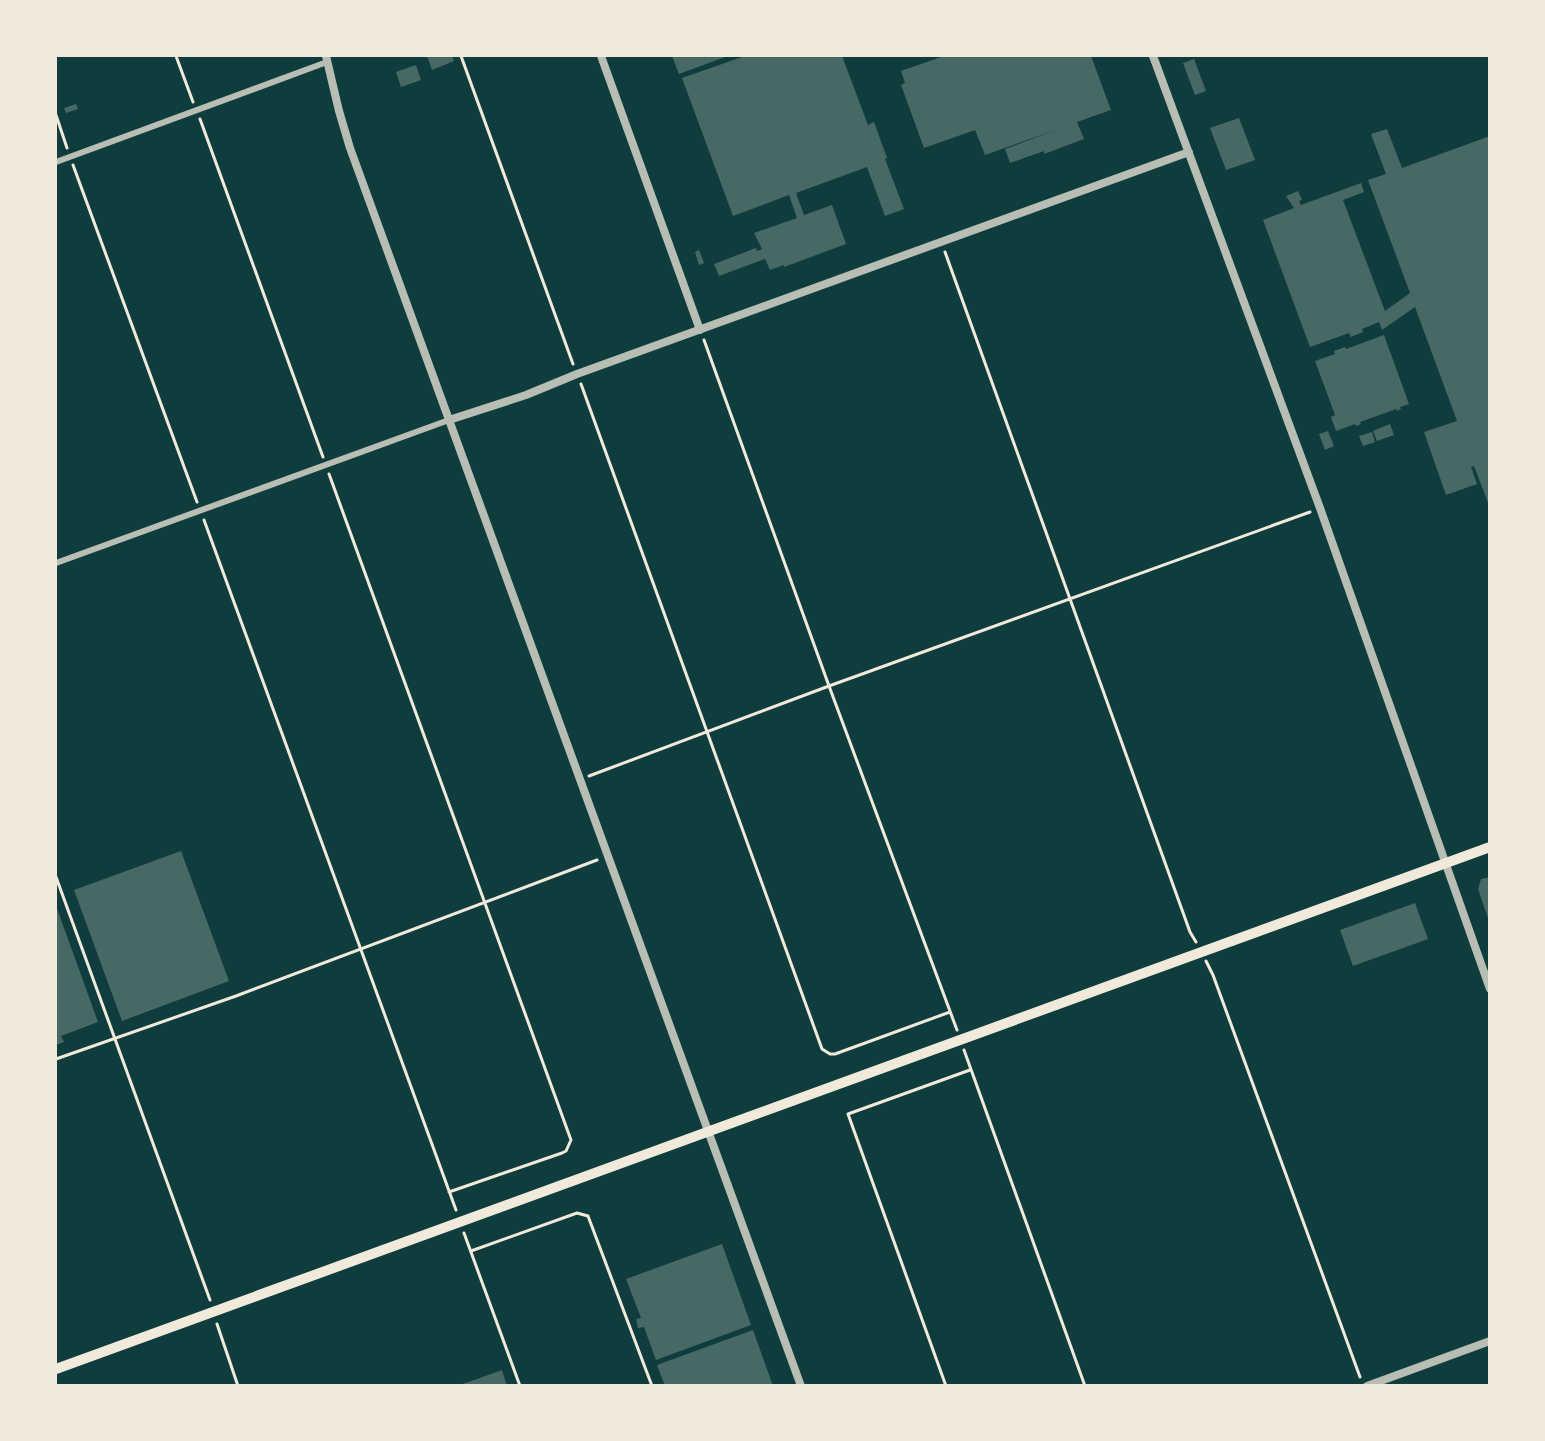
<svg xmlns="http://www.w3.org/2000/svg" width="1545" height="1441" font-family="Arial,sans-serif">
<style>
.building{fill:#486865}
.lines{fill:none;stroke-linecap:round;stroke-linejoin:round}
.path{stroke:#f1e9da;stroke-width:3}
.minor{stroke:#b8beb3;stroke-width:6}
.tertiary{stroke:#b8beb3;stroke-width:8}
.primary{stroke:#f1e9da;stroke-width:10}
</style>
<rect width="100%" height="100%" fill="#0f3d3e"/>
<!-- building -->
<path class="building" d="M427,56H452L454,61L432,70Z
M672,56H728L679,74Z
M745,56H842L868,125L874,122L887,158L885,159L904,209L885,216L867,167L796,193L804,215L832,205L846,244L784,267V265L770,270L765,259L719,276L714,264L756,248L757,251L762,249L754,233L797,218L789,195L733,216L682,78Z
M944,56H1091L1111,110L1077,122L1084,139L1044,154V151L1010,163L1005,149L1061,128L985,155L975,130L924,148L901,85L905,83L901,71Z
M1194,59L1206,91L1195,95L1183,63Z
M416,65L421,80L401,87L396,72Z
M76,104L78,109L66,113L64,108Z
M1239,118L1255,160L1226,170L1210,128Z
M1387,129L1402,168L1490,136V508L1474,466L1471,467L1477,484L1446,495L1424,432L1457,421L1415,307L1382,330L1379,322L1362,329L1363,332L1351,337L1349,333L1310,347L1263,220L1294,208L1286,196L1298,191L1302,200L1299,201L1301,205L1361,183L1364,192L1343,200L1385,311L1410,293L1368,180L1386,174L1371,134Z
M699,250L704,263L699,265L695,252Z
M1384,335L1409,404L1400,407L1401,409L1397,411L1396,409L1360,422L1361,424L1356,426L1355,424L1336,431L1331,417L1335,415L1315,361L1335,354L1334,351L1345,347L1346,349Z
M1390,424L1394,435L1377,441L1373,431Z
M1328,431L1334,446L1325,450L1319,434Z
M1372,432L1375,442L1363,446L1359,436Z
M181,851L229,981L122,1021L74,890Z
M1490,877V921H1489L1478,889L1481,879Z
M1415,903L1428,939L1353,966L1340,930Z
M56,906L98,1022L61,1036L64,1042L56,1045Z
M722,1244L751,1325L656,1360L644,1327L638,1328L636,1319L641,1318L626,1279Z
M753,1330L773,1386H665L657,1365Z
M502,1370L507,1386H460V1385Z"/>
<g class="lines">
<!-- path -->
<path class="path" d="M176,56L193,102
M461,56L573,364
M56,115L67,148
M200,119L323,457
M73,165L197,502
M945,252L1190,932L1196,942
M704,340L829,686L957,1030
M581,384L822,1049L830,1054H835L950,1012
M329,474L571,1140L566,1151L562,1153L449,1192
M204,520L456,1210
M589,776L829,686L1310,512
M56,877L210,1300
M1206,961L1213,975L1360,1377
M964,1050L1085,1386
M56,1059L236,996L597,860
M464,1233L520,1386
M471,1251L577,1213L588,1216L652,1386
M217,1324L238,1386
M946,1386L848,1114L970,1070"/>
<!-- minor -->
<path class="minor" d="M56,162L327,62
M56,563L449,420"/>
<!-- tertiary -->
<path class="tertiary" d="M326,56L339,111L350,148L801,1386
M601,56L700,330
M1153,56L1320,508L1490,989
M449,420L526,395L577,374L1189,152
M1367,1386L1490,1341"/>
<!-- primary -->
<path class="primary" d="M56,1369L1490,847"/>
</g>
<!-- border -->
<rect width="1545" height="1441" fill="none" stroke="#f1e9da" stroke-width="114"/>
</svg>
